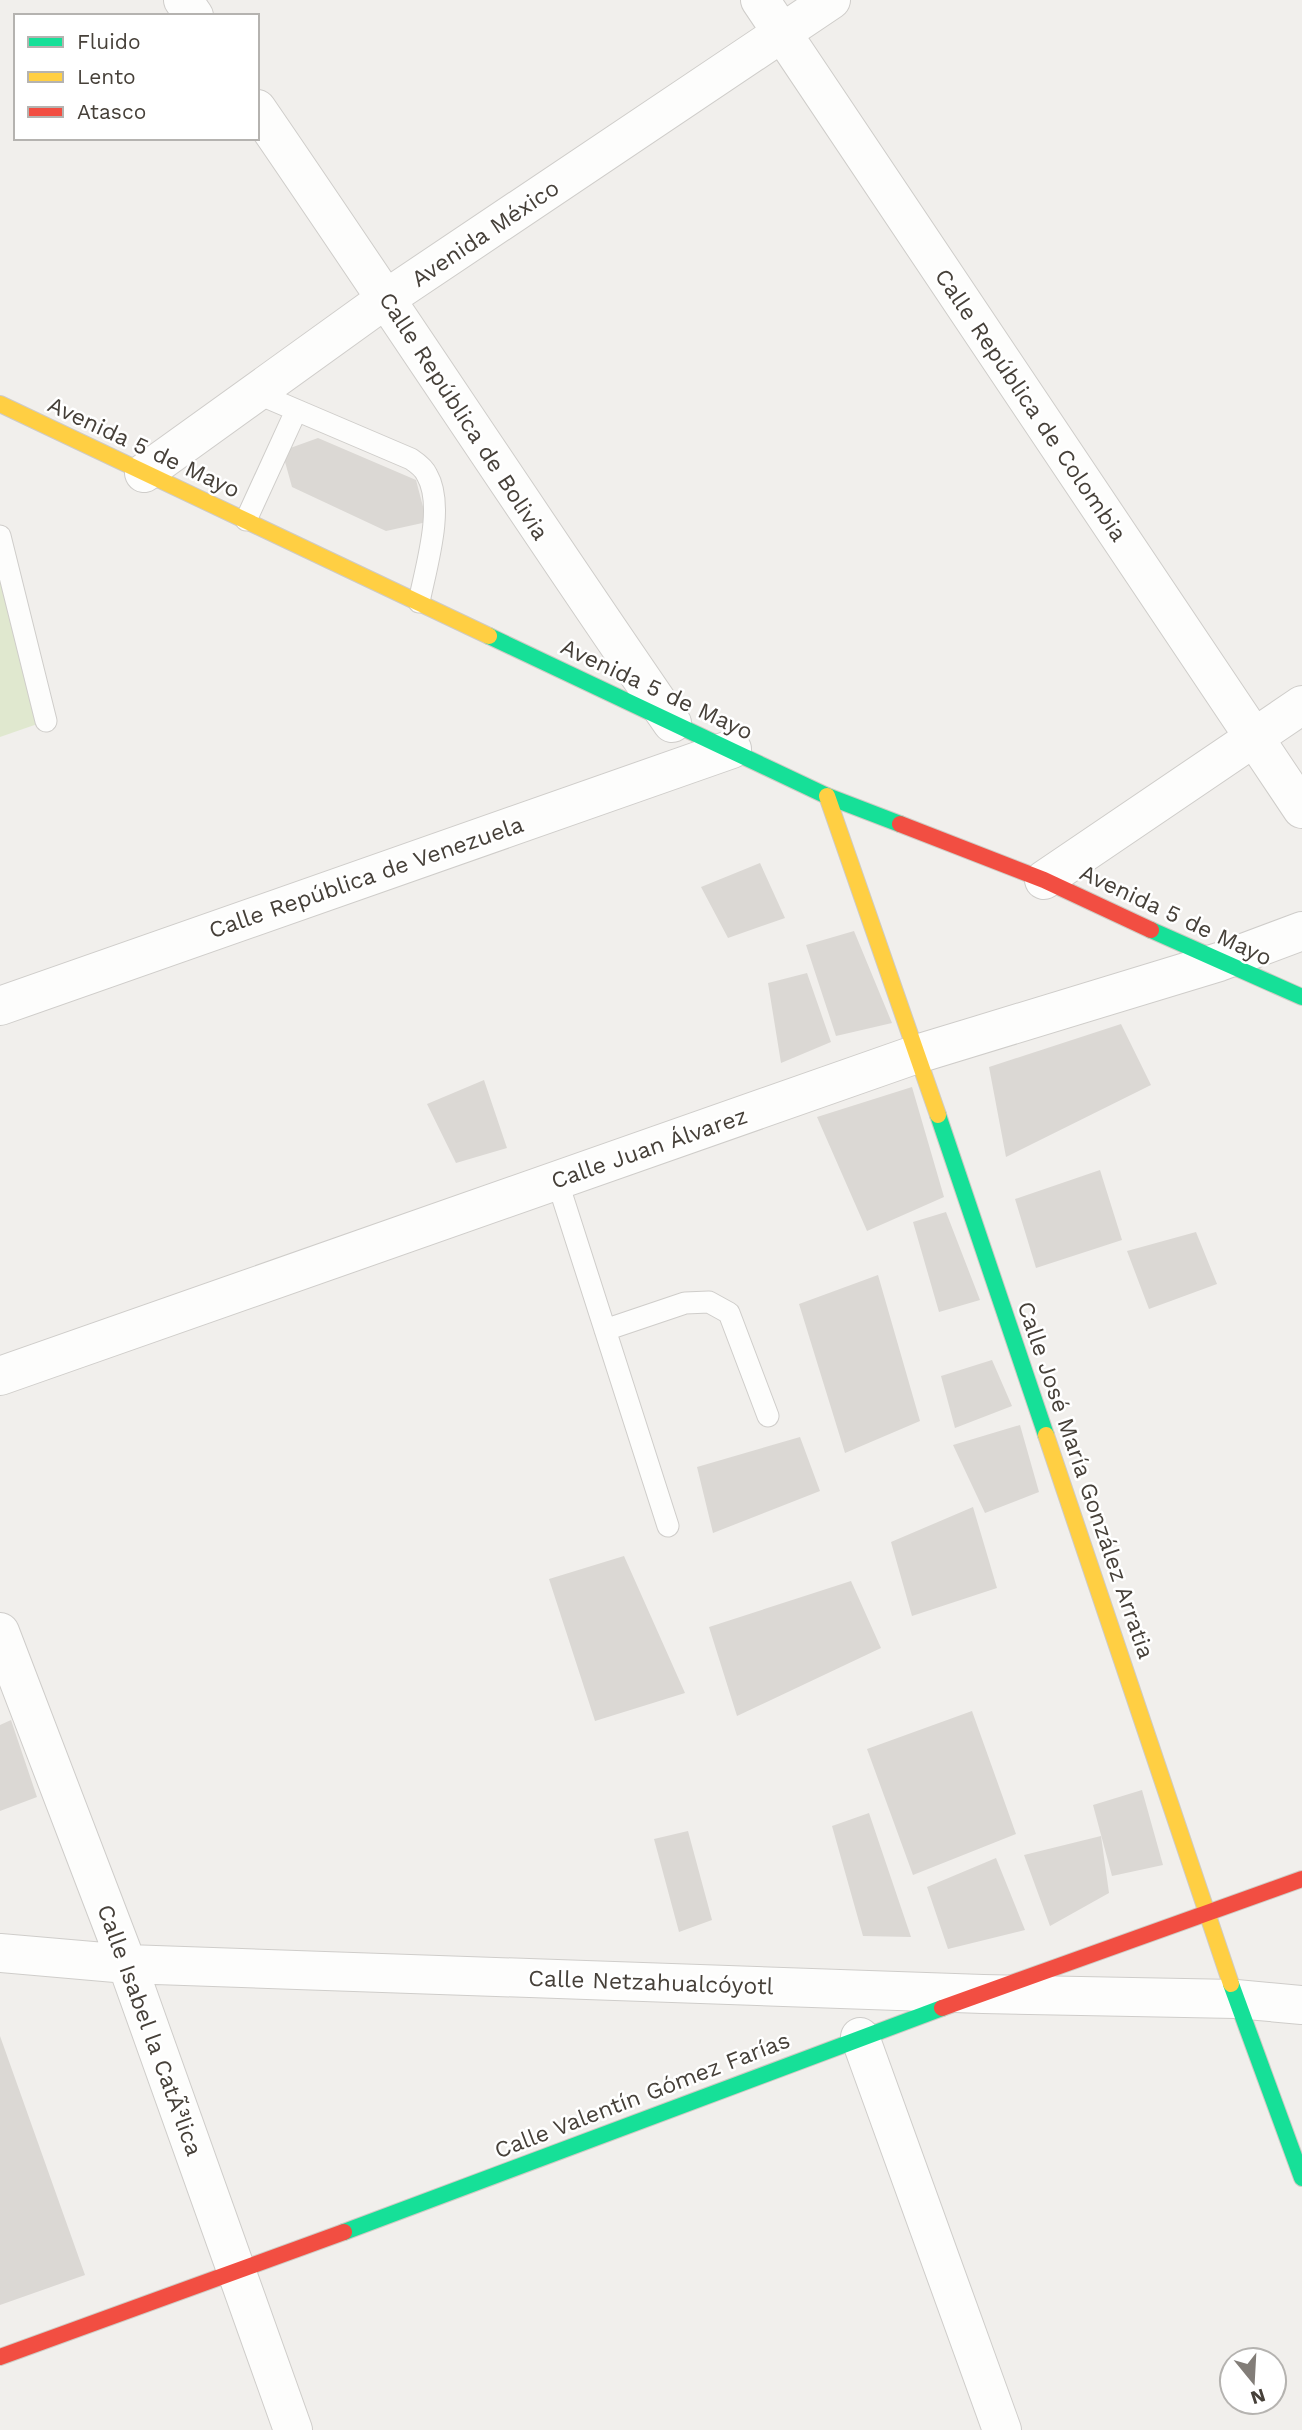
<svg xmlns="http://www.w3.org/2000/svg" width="1302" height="2430" font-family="'Work Sans',sans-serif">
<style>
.green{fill:#e0e8cf}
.building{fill:#dbd8d4}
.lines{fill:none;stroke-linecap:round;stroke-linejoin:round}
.lane-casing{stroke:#cfcdca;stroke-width:23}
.street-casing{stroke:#cfcdca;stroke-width:40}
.fast-casing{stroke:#cfcbc4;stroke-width:18}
.slow-casing{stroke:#cfcbc4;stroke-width:18}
.jam-casing{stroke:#cfcbc4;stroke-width:18}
.lane{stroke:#fdfdfc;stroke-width:21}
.street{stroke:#fdfdfc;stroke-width:38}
.fast{stroke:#16e098;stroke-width:16}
.slow{stroke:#ffcf43;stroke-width:16}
.jam{stroke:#f24e42;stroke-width:16}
.labels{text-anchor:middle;stroke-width:5;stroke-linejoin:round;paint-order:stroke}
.street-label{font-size:23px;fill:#464039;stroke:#fff}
</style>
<rect width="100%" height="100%" fill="#f1efec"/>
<!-- green -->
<path class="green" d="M0,577L46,721L0,737Z"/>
<!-- building -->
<path class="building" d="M318,438L416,480L427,522L386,531L292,487L282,451Z
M760,863L785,918L728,938L701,887Z
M854,931L892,1023L836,1036L806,945Z
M807,973L831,1042L781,1063L768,983Z
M1121,1024L1151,1085L1006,1157L989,1067Z
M484,1080L507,1148L456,1163L427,1104Z
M912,1087L944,1197L867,1231L817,1117Z
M1100,1170L1122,1240L1036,1268L1015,1199Z
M946,1212L980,1300L939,1312L913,1222Z
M1196,1232L1217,1284L1149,1309L1127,1251Z
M878,1275L920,1421L845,1453L799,1304Z
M992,1360L1012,1406L955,1428L941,1376Z
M1020,1425L1039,1492L985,1513L953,1445Z
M800,1437L820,1491L713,1533L697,1467Z
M973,1507L997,1588L912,1616L891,1542Z
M624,1556L685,1693L595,1721L549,1579Z
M851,1581L881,1648L737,1716L709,1627Z
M972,1711L1016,1834L913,1875L867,1749Z
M11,1720L37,1797L0,1811V1725Z
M1142,1790L1163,1865L1112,1876L1093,1805Z
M869,1813L911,1937L863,1936L832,1826Z
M688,1831L712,1920L679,1932L654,1839Z
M1101,1836L1109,1893L1050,1926L1024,1855Z
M996,1858L1025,1930L948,1949L927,1887Z
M0,2036L85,2275L0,2305Z"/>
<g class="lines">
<!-- lane casing -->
<g class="lane-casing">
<path id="lane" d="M254,392L411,459C417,463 424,468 427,475C445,506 426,567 419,602
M246,520L296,411
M0,536L46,721
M557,1180L668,1526
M605,1330L685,1303L709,1302L729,1313L768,1416"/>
</g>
<!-- street casing -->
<g class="street-casing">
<path id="street" d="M183,0L194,16
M760,0L1302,809
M257,109C397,313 532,520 672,723
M144,473L387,298L831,0
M1044,880L1302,705
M0,1006L732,749
M0,1376L917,1054L1219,962L1302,931
M0,1632L127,1964L293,2430
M0,1953L127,1964L983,1994L1236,1999L1302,2005
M860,2037L1002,2430"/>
</g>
<!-- fast casing -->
<g class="fast-casing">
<path id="fast" d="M489,636L827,796L900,824
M1151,930L1302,997
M938,1115L1046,1435
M1231,1984L1302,2178
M344,2232L942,2008"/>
</g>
<!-- slow casing -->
<g class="slow-casing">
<path id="slow" d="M0,404L489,636
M827,796L938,1115
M1046,1435L1231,1984"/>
</g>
<!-- jam casing -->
<g class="jam-casing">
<path id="jam" d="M900,824L1044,880L1151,930
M942,2008L1302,1879
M0,2357L344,2232"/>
</g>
<!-- lane -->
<use href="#lane" class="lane"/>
<!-- street -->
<use href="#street" class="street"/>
<!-- fast -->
<use href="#fast" class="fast"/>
<!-- slow -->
<use href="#slow" class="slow"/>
<!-- jam -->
<use href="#jam" class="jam"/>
</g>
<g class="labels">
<!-- street labels -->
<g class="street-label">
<text transform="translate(485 233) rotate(-34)" y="8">Avenida México</text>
<text transform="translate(1031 405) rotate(56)" y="8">Calle República de Colombia</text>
<text transform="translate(464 416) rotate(57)" y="8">Calle República de Bolivia</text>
<text transform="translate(144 447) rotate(25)" y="8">Avenida 5 de Mayo</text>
<text transform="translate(657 689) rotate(25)" y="8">Avenida 5 de Mayo</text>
<text transform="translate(366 877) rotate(-19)" y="8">Calle República de Venezuela</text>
<text transform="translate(1176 915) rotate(25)" y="8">Avenida 5 de Mayo</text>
<text transform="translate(649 1148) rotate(-19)" y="8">Calle Juan Álvarez</text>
<text transform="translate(1086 1480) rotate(71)" y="8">Calle José María González Arratia</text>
<text transform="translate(651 1982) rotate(2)" y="8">Calle Netzahualcóyotl</text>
<text transform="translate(150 2030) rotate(70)" y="8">Calle Isabel la CatÃ³lica</text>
<text transform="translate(642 2095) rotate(-21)" y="8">Calle Valentín Gómez Farías</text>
</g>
</g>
<!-- legend -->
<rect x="14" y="14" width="245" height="126" fill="#ffffff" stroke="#b5b3b0" stroke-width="2"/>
<rect x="28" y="37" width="35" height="10" fill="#16e098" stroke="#b5b3b0" stroke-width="2"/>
<text x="77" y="49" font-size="21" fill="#464039">Fluido</text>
<rect x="28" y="72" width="35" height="10" fill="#ffcf43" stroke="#b5b3b0" stroke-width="2"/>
<text x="77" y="84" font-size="21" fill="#464039">Lento</text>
<rect x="28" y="107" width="35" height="10" fill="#f24e42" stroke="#b5b3b0" stroke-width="2"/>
<text x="77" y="119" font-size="21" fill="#464039">Atasco</text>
<!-- north arrow -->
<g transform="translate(1253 2381) rotate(162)"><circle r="33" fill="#ffffff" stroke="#b5b3b0" stroke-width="2"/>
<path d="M0-5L12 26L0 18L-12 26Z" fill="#827d78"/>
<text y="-10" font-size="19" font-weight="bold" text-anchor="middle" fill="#464039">N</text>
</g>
</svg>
